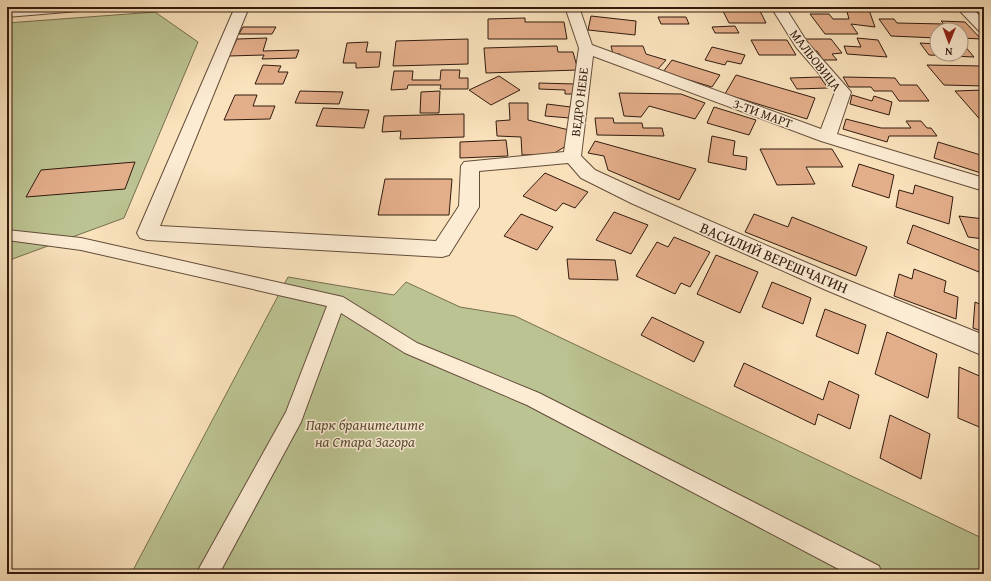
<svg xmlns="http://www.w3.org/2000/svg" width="991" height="581" font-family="'Gentium Book Plus',serif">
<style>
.green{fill:#bcc392;stroke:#766f50}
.building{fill:#e3ae8a;stroke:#311b0f}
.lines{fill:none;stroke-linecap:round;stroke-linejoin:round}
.service-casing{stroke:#634d3a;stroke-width:2}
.minor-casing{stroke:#634d3a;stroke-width:2}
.service{fill:#fcecd3;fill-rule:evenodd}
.minor{fill:#fcecd3;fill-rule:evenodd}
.labels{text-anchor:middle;stroke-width:3;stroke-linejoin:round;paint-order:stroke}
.far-street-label{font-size:13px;fill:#311b0f;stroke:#fcecd3}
.street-label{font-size:15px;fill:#311b0f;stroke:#fcecd3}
.park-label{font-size:15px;font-style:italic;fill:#5b4d36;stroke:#fcecd3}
</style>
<rect width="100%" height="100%" fill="#fae2bc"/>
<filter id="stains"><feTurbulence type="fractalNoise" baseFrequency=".005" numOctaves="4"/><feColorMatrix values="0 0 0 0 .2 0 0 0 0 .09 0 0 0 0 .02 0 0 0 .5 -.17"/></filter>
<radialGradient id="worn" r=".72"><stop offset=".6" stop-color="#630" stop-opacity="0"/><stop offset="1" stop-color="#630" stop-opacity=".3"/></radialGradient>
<!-- green -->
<path class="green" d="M155,12L198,42L124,218L7,261V23Z
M288,277L394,295L406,282L460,307L515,316L984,539V574H131Z"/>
<!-- building -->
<path class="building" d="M846,8L869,10L875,27L851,24L858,34H825L810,14H829L833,19H849Z
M722,9H759L766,23H729Z
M591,16L636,21L635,35L588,30Z
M658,17H686L689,24H661Z
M525,18V22H564L567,39H488V19Z
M879,19H894L897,23L944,24L941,21L965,22L981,39L961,38V30H937V38L891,36Z
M735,26L739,33H715L712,27Z
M243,27H276L272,34H239Z
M267,38L263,51L299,50L296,58L262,59L264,55L229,56L237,39Z
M857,38L878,40L887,57L847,54L844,46L861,47Z
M468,39V64L393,66L396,41Z
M804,39H831L842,53L832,54L837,60H823L817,51H813Z
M751,40H787L796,55H759Z
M368,42L366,52H381L379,67L356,68V63H343L347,43Z
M920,43L937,44V54H961V44H963L974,57L929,55Z
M557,46L558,52H573L578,70L486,73L484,48Z
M611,46H643L646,54L666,60L657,70L621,59L620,54H613Z
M712,47L745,55L741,64L727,61L725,65L705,60Z
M672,60L720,75L712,87L663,72Z
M263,65L281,66L278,72H288L283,84H255Z
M927,65L982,66L984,68V86L944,85Z
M441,70H460L459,78H468V89H440L441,85H408L407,89L391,90L394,71H413L412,80H440Z
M736,75L815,98L807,119L725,94Z
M499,76L520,90L491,105L469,90Z
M820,77L828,88L797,89L790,78Z
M843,77L895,78L900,85H917L929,101H899L892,91H874L871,87H849Z
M539,83L575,84L576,94H565V90L539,89Z
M984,90V124L955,91Z
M300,91L343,92L339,104L295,103Z
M440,91L439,113H420L421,92Z
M619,93L681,94L705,103L695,119L649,106L641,117L624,116Z
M235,95H257L253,106H275L270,119L224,120Z
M852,95L872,101L874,96L892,102L889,115L850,104Z
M509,103H528V120L569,130V144L553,154L522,155L521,137L497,136L496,121L510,120Z
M547,104L571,107L570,118L545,116Z
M714,107L756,120L749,135L707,123Z
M323,108L369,110L364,128L316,126Z
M464,114V137L400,139L401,131L382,132L384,116Z
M595,118H613L614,123H642L643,128H662L664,136L597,135Z
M846,119L881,128H911L906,121H921L927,128H931L937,136H889L887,142L843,129Z
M712,136L735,141L733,155L747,157L746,170L708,162Z
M506,140L508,156L460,158V142Z
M595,141L696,169L679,200L608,170L604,156L588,153Z
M938,142L984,156V174L934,158Z
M760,149H832L843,167H806L815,184L777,185Z
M135,162L125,189L26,197L41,170Z
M859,164L894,175L889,198L852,186Z
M545,173L588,192L575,208L563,203L556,211L523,196Z
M385,179H452L449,215H378Z
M915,185L953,197L949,224L896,207L899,190L913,194Z
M614,212L648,225L631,254L596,240Z
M521,214L553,227L537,250L504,236Z
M754,214L788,227L792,217L867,247L856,276L745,232Z
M959,216L984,219V239L968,237Z
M913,225L984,252L979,272L907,243Z
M674,237L710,252L690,287L681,283L675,294L636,276L657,242L668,247Z
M716,255L758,272L740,313L697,294Z
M567,259L615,260L618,280L569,279Z
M914,269L946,281L944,292L958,297L956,319L894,296L899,274L912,279Z
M772,282L811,298L803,324L762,307Z
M975,302L984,306V332L973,328Z
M825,309L866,325L858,354L816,336Z
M652,317L704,342L694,362L641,335Z
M887,332L937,354L928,398L875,374Z
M744,363L823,400L829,381L859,395L850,429L818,414L815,425L734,386Z
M959,367L984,378V429L958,418Z
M890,415L930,434L921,479L880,458Z"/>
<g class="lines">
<!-- service casing -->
<g class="service-casing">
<path id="service" d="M7,230L81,238L343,297L417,343L539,393L879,566L882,574H848L527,405L405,353L341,313L301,422L219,574H196L286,412L327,306L81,250L7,240Z"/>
</g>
<!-- minor casing -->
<g class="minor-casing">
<path id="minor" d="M29,7H145L143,10L138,11H78L7,17V9Z
M235,7H249L160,226L436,241L459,206L461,166L464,162L564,152L579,48L565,7H579L592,45L821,129L835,92L796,47L771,7H785L807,42L851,92L837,134L984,178V191L821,141L593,56L581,156L595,170L645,193L842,278L984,335V356L826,290L631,203L581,178L568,163L479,171V207L449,255L442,257L147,240L140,238L137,233Z
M956,7H971L984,20V32L979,31Z"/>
</g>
<!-- service -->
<use href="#service" class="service"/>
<!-- minor -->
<use href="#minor" class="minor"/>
</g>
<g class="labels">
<!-- far-street labels -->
<g class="far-street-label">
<text transform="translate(816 60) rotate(52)" y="5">МАЛЬОВИЦА</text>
<text transform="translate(579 102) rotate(-83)" y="5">ВЕДРО НЕБЕ</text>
<text transform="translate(763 113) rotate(20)" y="5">3-ТИ МАРТ</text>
</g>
<!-- street labels -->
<g class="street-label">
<text transform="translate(774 258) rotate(23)" y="5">ВАСИЛИЙ ВЕРЕШЧАГИН</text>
</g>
<!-- park labels -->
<g class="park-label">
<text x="365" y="430">Парк бранителите<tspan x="365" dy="17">на Стара Загора</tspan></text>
</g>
</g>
<!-- margin -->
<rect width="991" height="581" fill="none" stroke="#fae2bc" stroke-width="24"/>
<rect x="8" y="8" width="975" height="565" fill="none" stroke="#311b0f" stroke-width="2"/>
<rect x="12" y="12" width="967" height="557" fill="none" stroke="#311b0f"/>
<!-- north arrow -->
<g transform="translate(949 42) rotate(181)"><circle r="19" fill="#fcecd3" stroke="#ab9885"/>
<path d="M0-3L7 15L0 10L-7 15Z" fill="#8f2418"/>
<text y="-6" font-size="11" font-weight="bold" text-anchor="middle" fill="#311b0f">N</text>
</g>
<rect width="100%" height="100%" filter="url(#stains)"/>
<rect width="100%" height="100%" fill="url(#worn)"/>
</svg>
